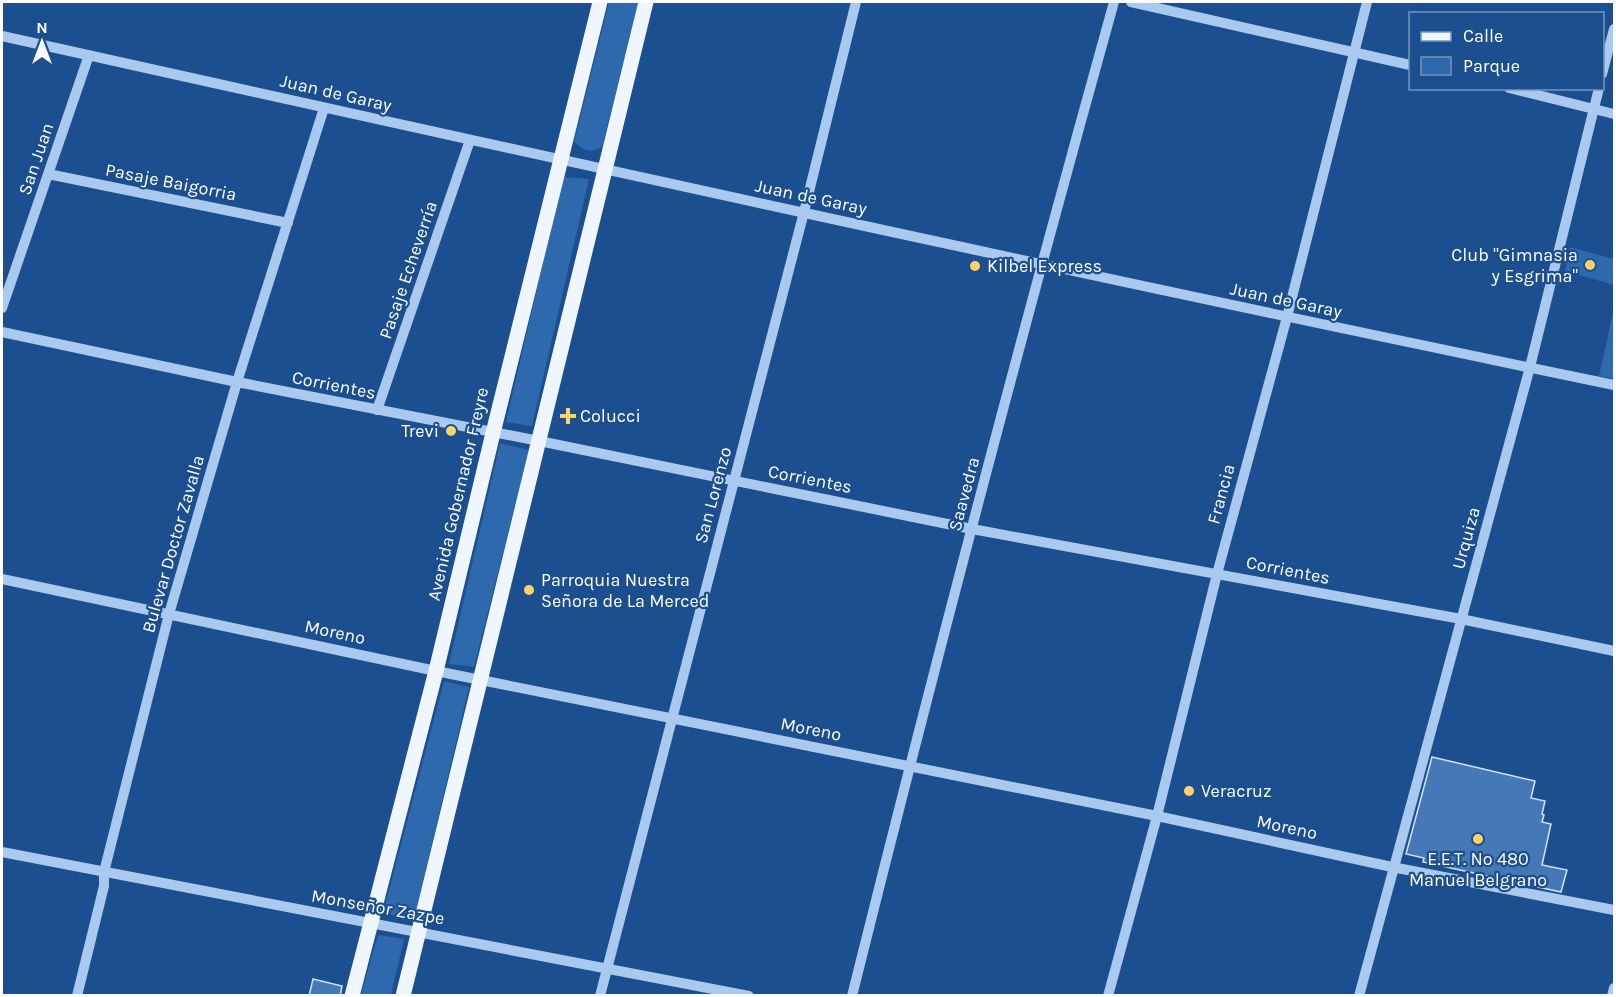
<svg xmlns="http://www.w3.org/2000/svg" width="1616" height="997" font-family="Karla,sans-serif">
<style>
.green{fill:#2e69ad}
.building{fill:#4478b7;stroke:#cfe3fa;stroke-width:1.5}
.lines{fill:none;stroke-linecap:round;stroke-linejoin:round}
.minor{stroke:#a9c9ee;stroke-width:10}
.major{stroke:#f0f6ff;stroke-width:15}
.poi-dot{fill:#ffd166;stroke:#1b4f8f;stroke-width:2}
.labels{text-anchor:middle;stroke-width:4.5;stroke-linejoin:round;paint-order:stroke}
.street-label{font-size:18px;fill:#fff;stroke:#1b4f8f}
.poi-label{font-size:18px;fill:#fff;stroke:#1b4f8f;text-anchor:start}
</style>
<rect width="100%" height="100%" fill="#1b4f8f"/>
<!-- green -->
<path class="green" d="M609,2H639L602,147C589,153 585,151 574,142Z
M563,177L589,179L532,426L506,422Z
M1570,247L1614,259V285L1565,271Z
M1614,308V379L1599,376Z
M500,443L529,450L474,667L449,664Z
M444,681L469,687L414,920L383,913Z
M378,935L404,939L391,995H361Z"/>
<!-- building -->
<path class="building" d="M1432,757L1535,781L1531,798L1545,801L1542,814L1544,815L1542,822L1551,824L1542,865L1567,870L1561,892L1423,862L1424,858L1406,854Z
M313,979L342,986L340,996H309Z"/>
<g class="lines">
<!-- minor -->
<path class="minor" d="M1131,2L1410,65
M2,36C538,155 1076,274 1614,385
M1602,74L1614,29
M1509,88L1614,114
M48,174L288,223
M2,308L89,55
M2,332L237,382L539,441L972,529L1461,619L1614,651
M377,410L470,140
M2,579L436,671L1157,816L1392,867L1614,910
M2,852L749,996
M77,996L104,886V872L169,614L237,382L324,108
M600,996L804,212L856,2
M852,996C935,663 1022,332 1114,2
M1108,996L1157,816L1217,574L1287,317L1367,2
M1359,996L1530,367L1599,88
M1612,996L1614,988"/>
<!-- major -->
<path class="major" d="M352,996L436,671L493,433L600,2
M403,996L646,2"/>
</g>
<!-- markers -->
<g class="poi-dot">
<circle cx="1590" cy="265" r="6"/>
<circle cx="975" cy="266" r="6"/>
<path d="M565 407h6v6h6v6h-6v6h-6v-6h-6v-6h6z"/>
<circle cx="451" cy="431" r="6"/>
<circle cx="529" cy="590" r="6"/>
<circle cx="1189" cy="791" r="6"/>
<circle cx="1478" cy="839" r="6"/>
</g>
<g class="labels">
<!-- street labels -->
<g class="street-label">
<text transform="translate(336 93) rotate(13)" y="6">Juan de Garay</text>
<text transform="translate(36 159) rotate(-71)" y="6">San Juan</text>
<text transform="translate(171 182) rotate(11)" y="6">Pasaje Baigorria</text>
<text transform="translate(811 197) rotate(12)" y="6">Juan de Garay</text>
<text transform="translate(408 270) rotate(-71)" y="6">Pasaje Echeverría</text>
<text transform="translate(1286 300) rotate(12)" y="6">Juan de Garay</text>
<text transform="translate(334 385) rotate(11)" y="6">Corrientes</text>
<text transform="translate(810 479) rotate(11)" y="6">Corrientes</text>
<text transform="translate(458 494) rotate(-77)" y="6">Avenida Gobernador Freyre</text>
<text transform="translate(964 494) rotate(-75)" y="6">Saavedra</text>
<text transform="translate(1221 494) rotate(-75)" y="6">Francia</text>
<text transform="translate(713 495) rotate(-75)" y="6">San Lorenzo</text>
<text transform="translate(1466 538) rotate(-75)" y="6">Urquiza</text>
<text transform="translate(173 544) rotate(-74)" y="6">Bulevar Doctor Zavalla</text>
<text transform="translate(1288 570) rotate(11)" y="6">Corrientes</text>
<text transform="translate(335 632) rotate(12)" y="6">Moreno</text>
<text transform="translate(811 729) rotate(11)" y="6">Moreno</text>
<text transform="translate(1287 827) rotate(12)" y="6">Moreno</text>
<text transform="translate(378 907) rotate(10)" y="6">Monseñor Zazpe</text>
</g>
<!-- poi labels -->
<g class="poi-label">
<text x="1578" y="261" text-anchor="end">Club "Gimnasia<tspan x="1578" dy="21">y Esgrima"</tspan></text>
<text x="987" y="272">Kilbel Express</text>
<text x="580" y="422">Colucci</text>
<text x="439" y="437" text-anchor="end">Trevi</text>
<text x="541" y="586">Parroquia Nuestra<tspan x="541" dy="21">Señora de La Merced</tspan></text>
<text x="1201" y="797">Veracruz</text>
<text x="1478" y="865" text-anchor="middle">E.E.T. No 480<tspan x="1478" dy="21">Manuel Belgrano</tspan></text>
</g>
</g>
<!-- border -->
<rect width="1616" height="997" fill="none" stroke="#ffffff" stroke-width="6"/>
<!-- legend -->
<rect x="1409" y="12" width="195" height="78" fill="#1b4f8f" stroke="#7695bc" stroke-width="1.5"/>
<rect x="1421" y="32" width="30" height="9" fill="#f0f6ff" stroke="#7695bc" stroke-width="1.5"/>
<text x="1463" y="42" font-size="18" fill="#ffffff">Calle</text>
<rect x="1421" y="57" width="30" height="18" fill="#2e69ad" stroke="#7695bc" stroke-width="1.5"/>
<text x="1463" y="72" font-size="18" fill="#ffffff">Parque</text>
<!-- north arrow -->
<g transform="translate(42 42)" stroke="#1b4f8f" stroke-width="4.5" paint-order="stroke">
<path d="M0-4.5L10 22L0 15L-10 22Z" fill="#ffffff"/>
<text y="-9" font-size="16" font-weight="bold" text-anchor="middle" fill="#ffffff">N</text>
</g>
</svg>
